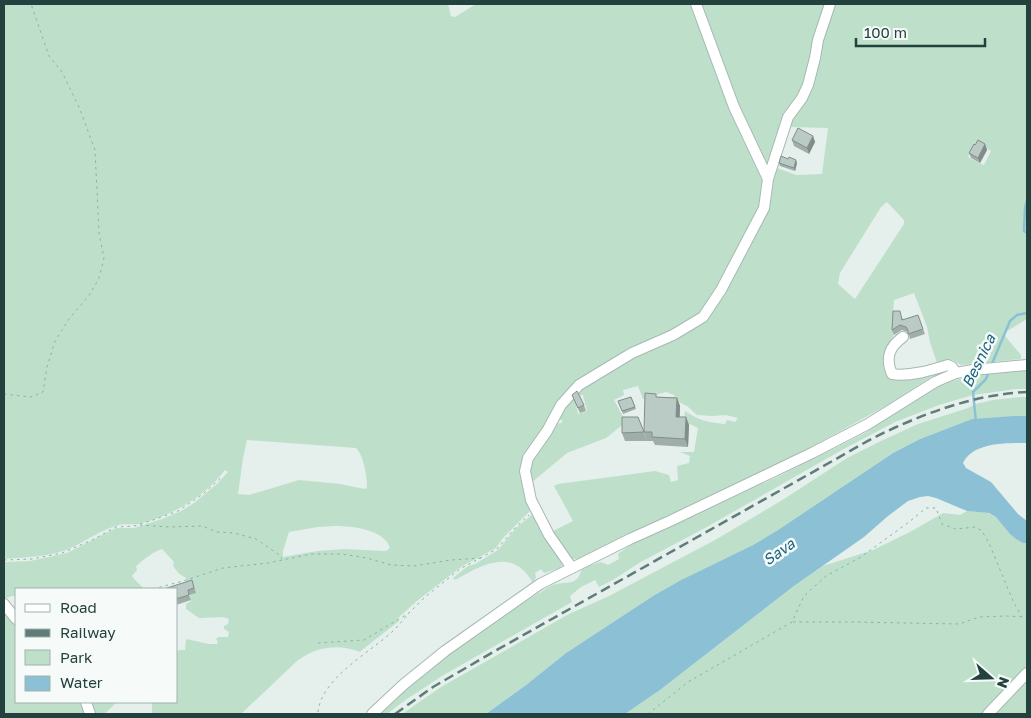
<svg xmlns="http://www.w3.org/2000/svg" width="1031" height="718" font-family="'Golos Text',sans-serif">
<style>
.green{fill:#bee0cb;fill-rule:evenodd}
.water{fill:#8cc1d5}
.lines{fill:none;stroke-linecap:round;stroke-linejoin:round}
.stream{stroke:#8cc1d5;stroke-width:2.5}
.minor-casing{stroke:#a7b8b4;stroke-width:12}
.path{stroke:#85b3aa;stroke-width:1;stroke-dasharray:2.5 4;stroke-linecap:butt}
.minor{stroke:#fff;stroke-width:10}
.rail{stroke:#5e7d78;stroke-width:2.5;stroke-dasharray:10 5;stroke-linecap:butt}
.wall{fill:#a0aea9}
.shaded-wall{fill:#828d8a}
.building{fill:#bacac5;stroke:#828d8a}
.labels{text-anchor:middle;stroke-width:5;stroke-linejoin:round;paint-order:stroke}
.water-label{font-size:15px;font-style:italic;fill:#1b6380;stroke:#f6fbf9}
</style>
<rect width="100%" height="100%" fill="#e5efec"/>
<!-- green -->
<path class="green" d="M4,4H448L451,16L455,17L476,4H828L815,45L805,85L799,97L786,116L782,131L771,165L764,178V188L768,191L771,178L777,168L796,175L822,174L828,128L789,127L790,118L796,112L810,85L820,39L832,4H1027V319L1004,333L1005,336L1021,355V359L961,365L952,360L937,363L930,342L927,327L914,293L894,300L892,323L894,335L885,350L884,357L886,375L897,378L941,372V374L931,377L891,403L797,455L745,479L695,504L655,522L579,559H570L551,532L573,521L554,486L558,484L655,471L669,475L671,482L678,480L677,466L689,463L690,456L680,452H694L698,428L684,421L685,411C700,421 707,422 725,424L727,420L735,422L738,418L726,415L712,416L697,415L687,406L675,400L674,395L666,392L643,399L638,386L623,390L624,395L614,400L626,422L606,438L567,453L531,483C523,462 542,440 554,424L562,423V420L557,419L556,417L557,414L553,411C551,416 548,421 546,426C539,437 529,446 524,459C519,475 526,493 532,508L529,512L503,538L496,548L461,567L418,600L397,619L399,621L362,650L360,652C338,643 315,647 297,661L241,714H152V702H176V652L180,650H185L186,639L209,644H217L218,642L216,639L218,637H228L229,632L224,629V626L228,624L229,619L223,617L199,618L186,609V604L191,601L186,578C180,575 176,571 173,565L174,562L162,549C153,552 143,560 136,566L137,570L132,576C135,581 140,584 144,589H16V596H12L4,599V562L30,561L67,553L116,528H134L162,519L181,511L194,503L218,483L228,472L225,470C205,497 171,516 139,524C132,525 123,523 116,526C102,530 85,541 71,548C50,557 27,557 4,559ZM976,142L991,151L984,165L973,160L968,157ZM887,202L904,220V224L855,299L838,284L840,273L881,207ZM574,395H583L587,411L578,414ZM247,440L356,448C364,456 367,476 367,487L365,489L340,484L299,480L249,495L238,494L243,458ZM335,526C352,526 384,529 390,548L386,551L345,549L317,551L283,557V551L289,532L318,527Z
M1027,370V389H1016L973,395L939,405L895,422L842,450L705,528L639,563L613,580L599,587L595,580L581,587L570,596L572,602L442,676L404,701L387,714H378C426,669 480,629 536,595C542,592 547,587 553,585C568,580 577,588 582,568L601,562L608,565L619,559L618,554L631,544L775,478L865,433L900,408L928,391L953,381L970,376Z
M1021,397H1027V416L972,419L920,439L893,453L778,530L753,545L681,580L653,596L566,653L526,685L486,714H402L441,687L569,614L609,596L715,540L784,499L847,458L881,441L918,424L968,408L976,404L993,400Z
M967,511C976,512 987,511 994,516C1007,524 1011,541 1027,543V714H625L660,690L794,586L823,566L873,550L910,532L943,513L960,515Z
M534,513L563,564L560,568L544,573L541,569L535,573L536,577L533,583C513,547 483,564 455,580L453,578L468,566L475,564L498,550L516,528Z
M4,609L16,622V702H83L89,714H4Z
M88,702H116L113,706L104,714H92Z"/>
<!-- water -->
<path class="water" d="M1014,416H1027V443C1007,443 973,442 963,463L966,468L991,482L1018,514L1027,521V543H1023L1016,539L1010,534L996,517L989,513L967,511L936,498L928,496L920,497L908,501L888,516L864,537L794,586L660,690L625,714H486L526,685L566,653L653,596L681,580L753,545L778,530L893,453L920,439L972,419Z"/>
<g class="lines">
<!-- stream -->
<path class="stream" d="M1027,200L1025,208L1024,231L1027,233
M991,366L1010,321L1017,315L1027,313
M976,422L973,392L986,379L989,371"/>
<!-- minor casing -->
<g class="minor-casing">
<path id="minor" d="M696,4L734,107L768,179
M903,337C889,347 885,358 892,374C909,377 932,370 948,365L952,367L956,373
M572,568L549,535L531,500L525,471L528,458L547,431L561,405L579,385L632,353L673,335L703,317L721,290L764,208L768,179L788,117L802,98L808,85L815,58L818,40L830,4
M4,604L16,619
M86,702L90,714
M372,714L403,685L445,651L540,584L630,539L670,521L812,453L868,424L935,382L956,373L973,370L1027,365
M988,714L1027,673"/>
</g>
<!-- path -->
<path class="path" d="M4,394L31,397L43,392L47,367L55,341L69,319L90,294L99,278L104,258L99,233L95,150L79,107L62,72L49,56L31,4
M140,525L169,527L202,526L217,532L234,533L256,539L278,554L282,559
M4,560L32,559L62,553L92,540L116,527L134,526L153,520L178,511L203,494L223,476
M153,589L183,581L223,568L268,563L311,554H341L367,558L391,565L414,566L451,560L482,558
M793,622H853L959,624L979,617L1006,616L1027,617
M318,643L364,640L391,624L409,613L425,597L460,569L497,549L516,527L529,515
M318,712C322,677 370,653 394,630C399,625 403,620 407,615
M648,714L688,682L792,622L804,596L826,576L861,557L909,522L926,508H936L942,524L956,529L975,527L982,531L989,543L1013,601L1022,617"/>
<!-- minor -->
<use href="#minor" class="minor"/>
<!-- rail -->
<path class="rail" d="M395,714L433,687L495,651L836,459C855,448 874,437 894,428C936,409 981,394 1027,392"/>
</g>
<!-- wall -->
<path class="wall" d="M813,136L815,142L809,154L794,146L792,140Z
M985,144L987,150L980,163L971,158L969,153L975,145Z
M779,163H797L795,171L780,166Z
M902,317L903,320L920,321L925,334L910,339L908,332L902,330L894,335L892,330Z
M572,395L584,405L586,411L580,413Z
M631,397L636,409L623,414L622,411Z
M657,397L677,398L680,406V417H686L689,425L688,447L655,445L653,441H647L644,432Z
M638,417L647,441H625L622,433Z
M192,580L196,593L189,595L191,600L176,605V589Z"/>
<!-- shaded-wall -->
<path class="shaded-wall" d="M813,136L815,142L809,154L807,148Z
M985,144L987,150L980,163L978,158Z
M796,160L797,163L795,171L794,168Z
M677,398L680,406L679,425L676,417Z
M686,417L689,425L688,447L685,439Z"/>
<!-- building -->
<path class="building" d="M798,128L813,136L807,148L792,140Z
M978,140L985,144L978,158L969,153L974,144L975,145Z
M781,156L788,159L789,157L796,160L794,168L779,163Z
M893,311H900L902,320L918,315L923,329L908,334V330L906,327L900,325L892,330Z
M577,391L584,405L578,408L572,395Z
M645,393L656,394V397L677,398L676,417H686L685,439L652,437V432H644Z
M631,397L635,407L622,411L618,401Z
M622,417H638L644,432L622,433Z
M192,580L194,588L188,590L189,595L176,599V589H164Z"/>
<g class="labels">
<!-- water labels -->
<g class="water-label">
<text transform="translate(979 361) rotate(-64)" y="5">Besnica</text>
<text transform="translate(779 552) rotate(-35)" y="5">Sava</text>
</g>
</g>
<!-- border -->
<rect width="1031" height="718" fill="none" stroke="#23423d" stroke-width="10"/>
<!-- legend -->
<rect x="15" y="588" width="162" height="115" fill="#f6fbf9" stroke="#a2b1ae"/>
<rect x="25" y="604" width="25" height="8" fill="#ffffff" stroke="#a2b1ae"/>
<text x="60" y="613" font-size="15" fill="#23423d">Road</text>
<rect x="25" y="629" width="25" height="8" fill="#5e7d78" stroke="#a2b1ae"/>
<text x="60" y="638" font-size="15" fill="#23423d">Railway</text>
<rect x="25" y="650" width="25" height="15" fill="#bee0cb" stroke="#a2b1ae"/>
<text x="60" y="663" font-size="15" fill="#23423d">Park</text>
<rect x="25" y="676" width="25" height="15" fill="#8cc1d5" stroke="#a2b1ae"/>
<text x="60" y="688" font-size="15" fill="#23423d">Water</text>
<!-- north arrow -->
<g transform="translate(991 678) rotate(110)" stroke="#f6fbf9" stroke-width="4" paint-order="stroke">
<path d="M0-4L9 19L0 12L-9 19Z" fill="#23423d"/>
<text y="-8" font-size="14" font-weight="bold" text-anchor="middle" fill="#23423d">N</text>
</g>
<!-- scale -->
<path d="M856 38v8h129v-8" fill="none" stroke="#23423d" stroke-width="2.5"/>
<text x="864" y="38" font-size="15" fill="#23423d" stroke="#f6fbf9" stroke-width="4" paint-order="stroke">100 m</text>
</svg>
